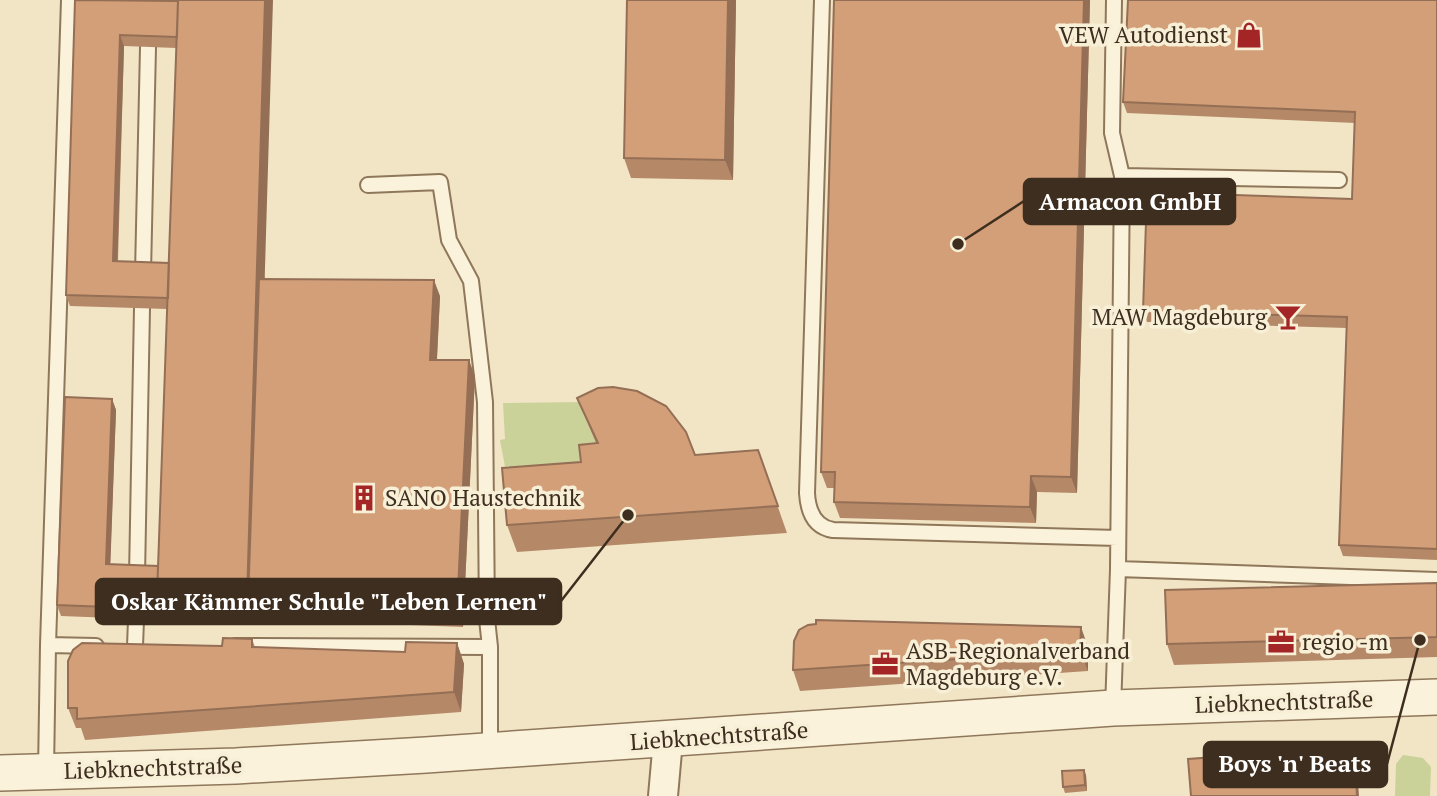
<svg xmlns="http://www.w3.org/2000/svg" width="1437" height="796" font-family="'PT Serif',serif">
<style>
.green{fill:#cad199}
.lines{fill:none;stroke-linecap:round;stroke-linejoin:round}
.service-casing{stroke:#8f775a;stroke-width:18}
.minor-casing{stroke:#8f775a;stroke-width:32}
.tertiary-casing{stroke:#8f775a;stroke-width:38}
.service{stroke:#fbf2db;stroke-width:14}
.minor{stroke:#fbf2db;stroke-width:28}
.tertiary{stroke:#fbf2db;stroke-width:35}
.wall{fill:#b58968;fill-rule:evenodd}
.shaded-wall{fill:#946f55}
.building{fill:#d39f79;stroke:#946f55;stroke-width:2}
.labels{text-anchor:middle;stroke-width:7;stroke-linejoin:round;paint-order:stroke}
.poi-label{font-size:23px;fill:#3e2e1f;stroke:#f8efd7;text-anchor:start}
.street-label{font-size:23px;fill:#3e2e1f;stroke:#f8efd7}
.leader{fill:none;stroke:#3e2e1f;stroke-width:2.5}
.callout-dot{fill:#3e2e1f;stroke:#f8efd7;stroke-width:2.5}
.callout{fill:#3e2e1f;stroke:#3e2e1f;stroke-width:2.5}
.callout-label{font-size:24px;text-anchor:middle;font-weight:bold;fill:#fff}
</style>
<rect width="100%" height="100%" fill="#f2e5c6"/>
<!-- green -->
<path class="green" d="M583,402V413L608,470L506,472L500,440L505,439L503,403Z
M1403,755L1423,758L1431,767L1430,796H1395L1396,764Z"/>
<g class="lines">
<!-- service casing -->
<g class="service-casing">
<path id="service" d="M822,0L807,493C808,511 814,527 833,530L1118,538
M1122,176L1339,180
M368,185L440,182L449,240L471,281L485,402L487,619L490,647
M143,273L148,47
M1118,569L1437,580
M137,576L142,308
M48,645L69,0
M135,646L136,620
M235,646L490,647V749
M1113,708L1118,569L1122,176L1112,133L1114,0
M46,771L48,645L96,646"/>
</g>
<!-- minor casing -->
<g class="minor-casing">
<path id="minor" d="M663,796L668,740"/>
</g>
<!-- tertiary casing -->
<g class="tertiary-casing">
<path id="tertiary" d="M0,773L236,766L426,755L1113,708L1437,697"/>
</g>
<!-- service -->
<use href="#service" class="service"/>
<!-- minor -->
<use href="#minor" class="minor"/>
<!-- tertiary -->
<use href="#tertiary" class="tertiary"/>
</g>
<!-- wall -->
<path class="wall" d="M75,0L178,1L265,279L440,296L437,360L475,376L463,627L254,619L165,617L164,614V620L61,616L57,605L112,399L116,410L110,564L158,566L167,309L70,306L66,295ZM124,46L176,48L169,263L118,261Z
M627,0H736L733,180L631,178L624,158Z
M1090,0L1077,493L1037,492L1036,523L840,518L834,502V488H827L821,472Z
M1437,0V560L1343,556L1339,545L1347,328L1147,322L1143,311L1352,199L1355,123L1127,113L1123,102Z
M577,398L695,455L758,450L787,533L517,552L507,525L581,462L596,443Z
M1437,583V657L1174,665L1167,644Z
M252,639L255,647L405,652L457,643L464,664L461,712L85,740L81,728H76L68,708L222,646Z
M1088,647V671L800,691L793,670Z
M1086,775L1087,791L1065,793L1063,787Z"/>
<!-- shaded-wall -->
<path class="shaded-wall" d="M265,0H273L255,603H248L247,599Z
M728,0H736L733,180L725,160Z
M1084,0H1090L1077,493L1071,477Z
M120,35L124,46L117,272L113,261Z
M434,280L440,296L436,376L430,360Z
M469,360L475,376L463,627L457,611Z
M112,399L116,410L110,575L106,564Z
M1031,476L1037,492L1036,523L1030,507Z
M160,603L164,614V620L160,609Z
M1081,627L1088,647V671L1080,651Z
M457,643L464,664L461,712L454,692Z
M1354,747L1356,753L1359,796H1357Z
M1084,770L1086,775L1087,791L1085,785Z"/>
<!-- building -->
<path class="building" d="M75,0L178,1L177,37L120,35L113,261L169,263L168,298L66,295Z
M178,0H265L247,599L157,596Z
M627,0H728L725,160L624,158Z
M834,0H1084L1071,477L1031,476L1030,507L834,502L835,472H821Z
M1128,0H1437V549L1339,545L1347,317L1143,311L1147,192L1352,199L1355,112L1123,102Z
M259,279L434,280L430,360H469L457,611L248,603Z
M613,387L637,391L666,406L686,432L695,455L758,450L778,506L507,525L502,468L581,462L579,445L598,443L577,398L598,388Z
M65,397L112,399L106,564L158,566L157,596L160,603V609L57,605Z
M1437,583V637L1167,644L1165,590Z
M816,620L1081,627L1080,651L793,670L794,641L799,630L808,625L816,624Z
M223,638L252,639V647L405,652L406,642L457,643L454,692L77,719V708H68V661L73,650L82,643L222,646Z
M1354,747L1357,796H1191L1188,759Z
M1084,770L1085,785L1063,787L1062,771Z"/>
<!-- icons -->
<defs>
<g id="shop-bare" transform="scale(2.1)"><path d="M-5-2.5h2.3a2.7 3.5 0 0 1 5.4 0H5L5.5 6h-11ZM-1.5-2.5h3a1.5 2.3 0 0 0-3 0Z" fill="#a32525" stroke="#f8efd7" stroke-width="2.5" paint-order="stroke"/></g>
<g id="bar-bare" transform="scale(2.1)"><path d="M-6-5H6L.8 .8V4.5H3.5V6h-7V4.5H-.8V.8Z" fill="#a32525" stroke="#f8efd7" stroke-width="2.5" paint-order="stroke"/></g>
<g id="building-bare" transform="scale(2.1)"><path d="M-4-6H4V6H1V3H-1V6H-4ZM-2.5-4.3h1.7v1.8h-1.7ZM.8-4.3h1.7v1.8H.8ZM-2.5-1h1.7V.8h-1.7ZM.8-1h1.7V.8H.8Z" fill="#a32525" stroke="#f8efd7" stroke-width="2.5" paint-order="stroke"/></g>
<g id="office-bare" transform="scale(2.1)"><path d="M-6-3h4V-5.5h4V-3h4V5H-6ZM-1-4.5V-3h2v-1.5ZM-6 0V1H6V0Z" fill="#a32525" stroke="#f8efd7" stroke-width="2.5" paint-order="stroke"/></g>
</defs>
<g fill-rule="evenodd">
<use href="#shop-bare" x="1249" y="35"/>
<use href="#bar-bare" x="1288" y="317"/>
<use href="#building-bare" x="364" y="498"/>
<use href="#office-bare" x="1281" y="642"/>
<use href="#office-bare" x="885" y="664"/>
</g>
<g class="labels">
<!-- poi labels -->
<g class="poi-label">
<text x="1228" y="43" text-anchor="end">VEW Autodienst</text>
<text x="1267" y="325" text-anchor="end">MAW Magdeburg</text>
<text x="385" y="506">SANO Haustechnik</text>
<text x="1302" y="650">regio -m</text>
<text x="906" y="659">ASB-Regionalverband<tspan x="906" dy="26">Magdeburg e.V.</tspan></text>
</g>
<!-- street labels -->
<g class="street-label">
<text transform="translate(1284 702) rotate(-2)" y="8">Liebknechtstraße</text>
<text transform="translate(719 736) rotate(-4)" y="8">Liebknechtstraße</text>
<text transform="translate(153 768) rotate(-2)" y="8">Liebknechtstraße</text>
</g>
</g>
<!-- callouts -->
<path class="leader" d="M958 244L1024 201M628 515L561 601M1420 640L1387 764"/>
<g class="callout-dot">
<circle cx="958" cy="244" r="7"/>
<circle cx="628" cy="515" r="7"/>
<circle cx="1420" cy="640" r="7"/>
</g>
<g class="callout">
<rect x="1024" y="179" width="211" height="45" rx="7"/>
<rect x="96" y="579" width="465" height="45" rx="7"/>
<rect x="1204" y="742" width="183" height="45" rx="7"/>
</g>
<g class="callout-label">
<text x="1130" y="210">Armacon GmbH</text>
<text x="329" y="610">Oskar Kämmer Schule "Leben Lernen"</text>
<text x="1295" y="772">Boys 'n' Beats</text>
</g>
</svg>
